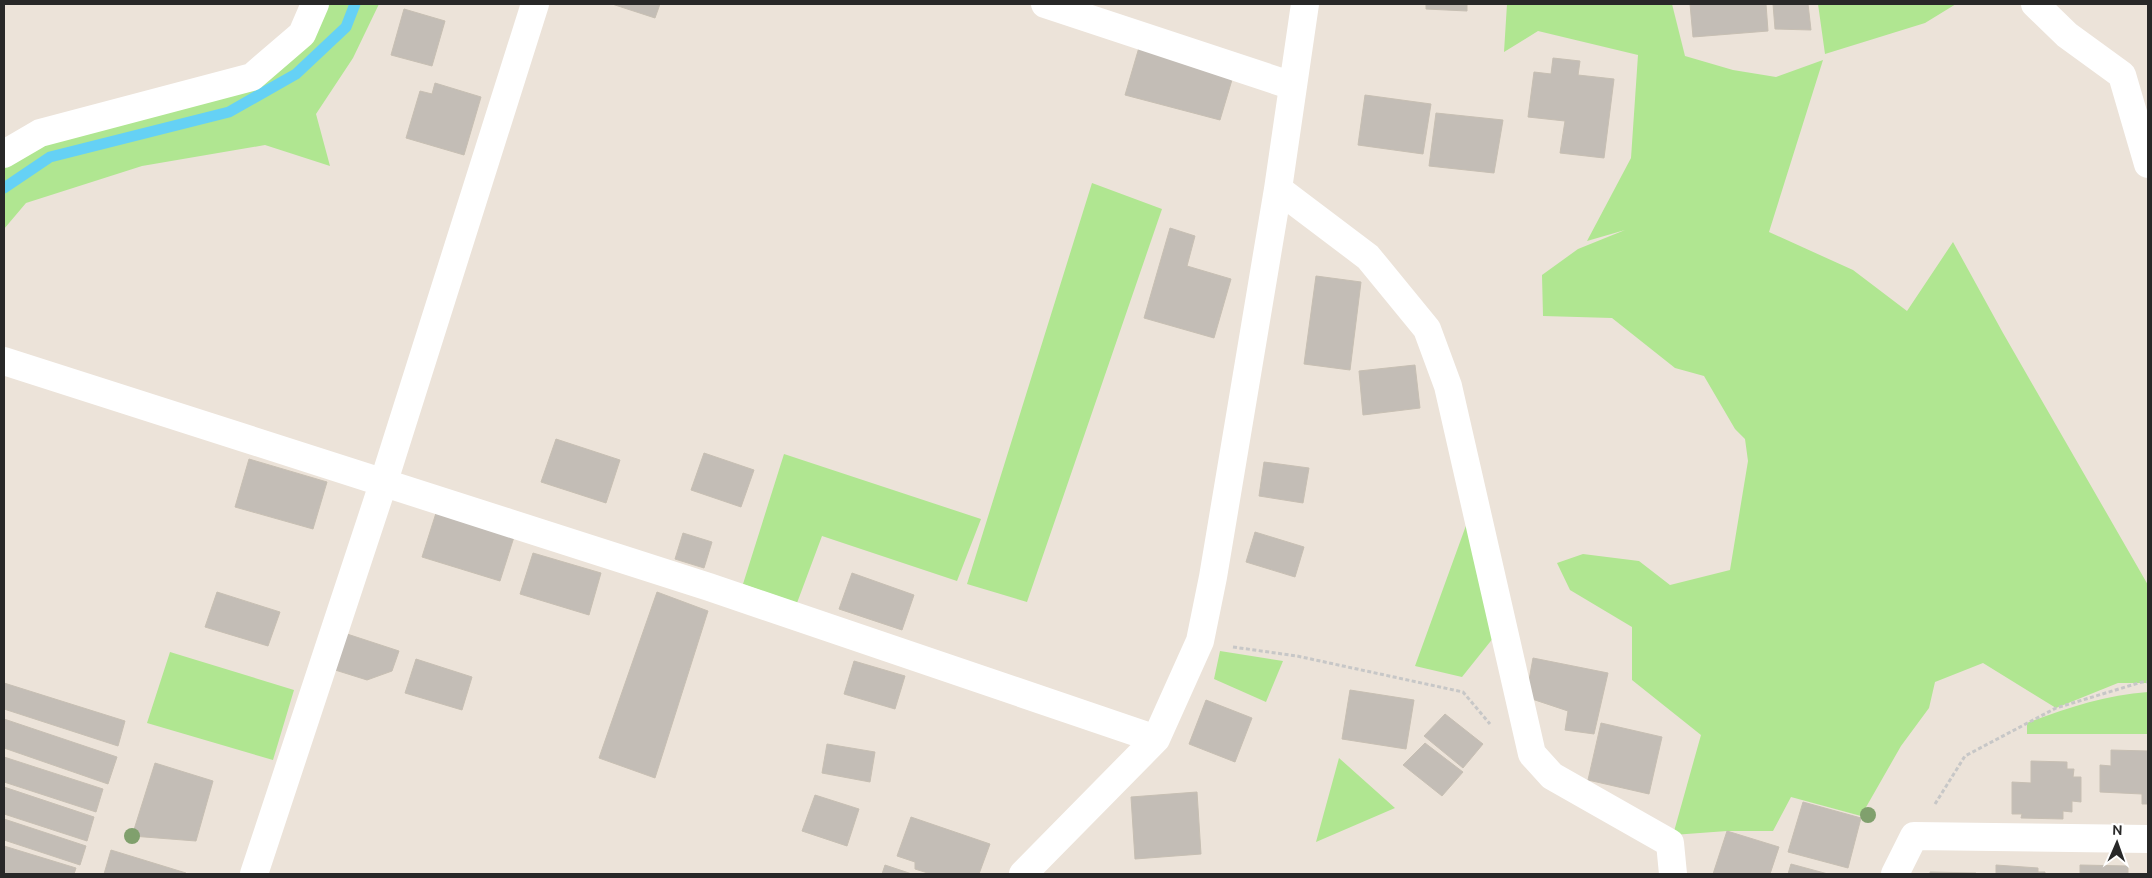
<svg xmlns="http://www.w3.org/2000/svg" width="2152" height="878" font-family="Ubuntu,sans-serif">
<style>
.green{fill:#b0e691}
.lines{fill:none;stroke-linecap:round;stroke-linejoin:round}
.stream{stroke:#65d1f5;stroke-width:11}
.building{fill:#c3bdb6;stroke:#c7bfb3}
.path{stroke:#c7c7c7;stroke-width:3;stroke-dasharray:4 2.5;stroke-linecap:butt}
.minor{stroke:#fff;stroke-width:28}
.tree{fill:#80a06d}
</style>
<rect width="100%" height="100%" fill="#ece3d9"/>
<!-- green -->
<path class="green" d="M318,4H379L353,58L316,114L330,166L265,145L142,166L26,203L4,229V155L252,77Z
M1507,4H1672L1685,56L1733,70L1776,77L1823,60L1769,232L1853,270L1907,311L1953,242L2003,333L2148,585V683H2118L2056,708L1983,663L1935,682L1929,708L1901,746L1861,816L1791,797L1773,831H1727L1673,835L1701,735L1632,680V627L1570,590L1557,563L1583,554L1639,561L1670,585L1730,570L1748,461L1745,439L1735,429L1704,376L1675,368L1612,318L1543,316L1542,275L1578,249L1625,230L1587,241L1631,158L1638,55L1538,31L1504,52Z
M1818,4H1956L1925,23L1825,54Z
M1092,183L1162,209L1027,602L967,584Z
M784,454L981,519L957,581L822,536L797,603L743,584Z
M1468,520L1494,637L1462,677L1415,666Z
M1220,651L1283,661L1266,702L1214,679Z
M170,652L294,690L273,760L147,723Z
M2148,692V734H2027V723C2066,708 2106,695 2148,692Z
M1339,758L1395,808L1316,842Z"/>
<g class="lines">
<!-- stream -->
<path class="stream" d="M4,188L50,157L229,112L296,74L346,27L355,4"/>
</g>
<!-- building -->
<path class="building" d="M612,4H660L655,18Z
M1426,4H1467V11L1426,9Z
M1690,4H1766L1768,31L1693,37Z
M1773,4H1808L1811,30L1775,29Z
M404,9L445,21L432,66L391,55Z
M1140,44L1234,73L1220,120L1125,95Z
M1553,58L1580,61L1578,75L1614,79L1604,158L1560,153L1565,121L1528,117L1534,72L1551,74Z
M435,83L481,97L464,155L406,138L420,91L432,94Z
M1365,95L1431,104L1423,154L1358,145Z
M1436,113L1503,120L1494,173L1429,166Z
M1170,228L1195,236L1187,266L1231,279L1214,338L1144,318Z
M1316,276L1361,282L1350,370L1304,364Z
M1415,365L1420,408L1363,415L1359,371Z
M556,439L620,460L606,503L541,482Z
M704,453L754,470L741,507L691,490Z
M249,459L327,482L313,529L235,507Z
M1264,462L1309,468L1303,503L1259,496Z
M436,513L514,537L500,581L422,557Z
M1255,532L1304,547L1295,577L1246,562Z
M683,533L712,542L704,568L675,559Z
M533,553L601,573L589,615L520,594Z
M852,573L914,595L902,630L839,609Z
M217,592L280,612L268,646L205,627Z
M657,592L708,611L655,778L599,758Z
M344,633L399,651L392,671L367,680L332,669Z
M1533,658L1608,673L1594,734L1565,730L1568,711L1526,697Z
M416,659L472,677L462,710L405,693Z
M854,661L905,676L895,709L844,694Z
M4,683L125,721L118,746L4,709Z
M1350,690L1414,700L1406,749L1342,739Z
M1206,700L1252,718L1235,762L1189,744Z
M1445,714L1483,744L1463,768L1424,736Z
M4,719L117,757L108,784L4,748Z
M1601,723L1662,737L1649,794L1588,780Z
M1425,743L1463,772L1442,796L1403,765Z
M827,744L875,752L870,782L822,773Z
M2111,750L2148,751V804H2142V794L2100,792V765L2111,766Z
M4,757L103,789L96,812L4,782Z
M2031,761L2067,762V769H2074L2073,777H2081V802L2072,801V812L2063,811V819L2021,818L2022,814H2012V782L2031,783Z
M155,763L213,781L196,841L132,836Z
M4,787L94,817L87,841L4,814Z
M1197,792L1201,854L1135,859L1131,797Z
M815,795L859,809L847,846L802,831Z
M1803,802L1861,818L1848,868L1788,852Z
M911,817L990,844L979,874H931L915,869V862L897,856Z
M4,819L86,846L80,865L4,840Z
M1727,831L1779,847L1770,874H1713Z
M4,846L76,868L74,874H4Z
M111,850L186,873V874H104Z
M1791,864L1828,874H1788Z
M885,865L912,874H882Z
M1996,865L2038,868V872H2045V874H1996Z
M2080,865L2128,866V874H2080Z
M1930,872L1976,873V874H1930Z"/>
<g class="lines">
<!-- path -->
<path class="path" d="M1233,647L1297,656L1463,692L1490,724
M1935,804L1965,756L2056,708L2142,682H2148"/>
<!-- minor -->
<path class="minor" d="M1045,4L1293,86
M2035,4L2067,35L2122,75L2148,164
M4,154L40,133L252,77L302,34L315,4
M1278,189L1368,257L1427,329L1448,386L1532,754L1552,776L1670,843L1673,874
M4,361L709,587L1156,739
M254,874L384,481L535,4
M1023,874L1156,739L1200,641L1213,577L1278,189L1305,4
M1895,874L1914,836L2148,839"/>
</g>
<!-- trees -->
<g class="tree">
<circle cx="1868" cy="815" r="8"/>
<circle cx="132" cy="836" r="8"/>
</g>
<!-- border -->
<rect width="2152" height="878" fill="none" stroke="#282828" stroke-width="10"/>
<!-- north arrow -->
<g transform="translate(2117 843) rotate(2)" stroke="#ffffff" stroke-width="4" paint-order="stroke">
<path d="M0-4L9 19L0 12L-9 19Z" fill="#282828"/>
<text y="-8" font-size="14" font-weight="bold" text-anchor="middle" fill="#282828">N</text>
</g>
</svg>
